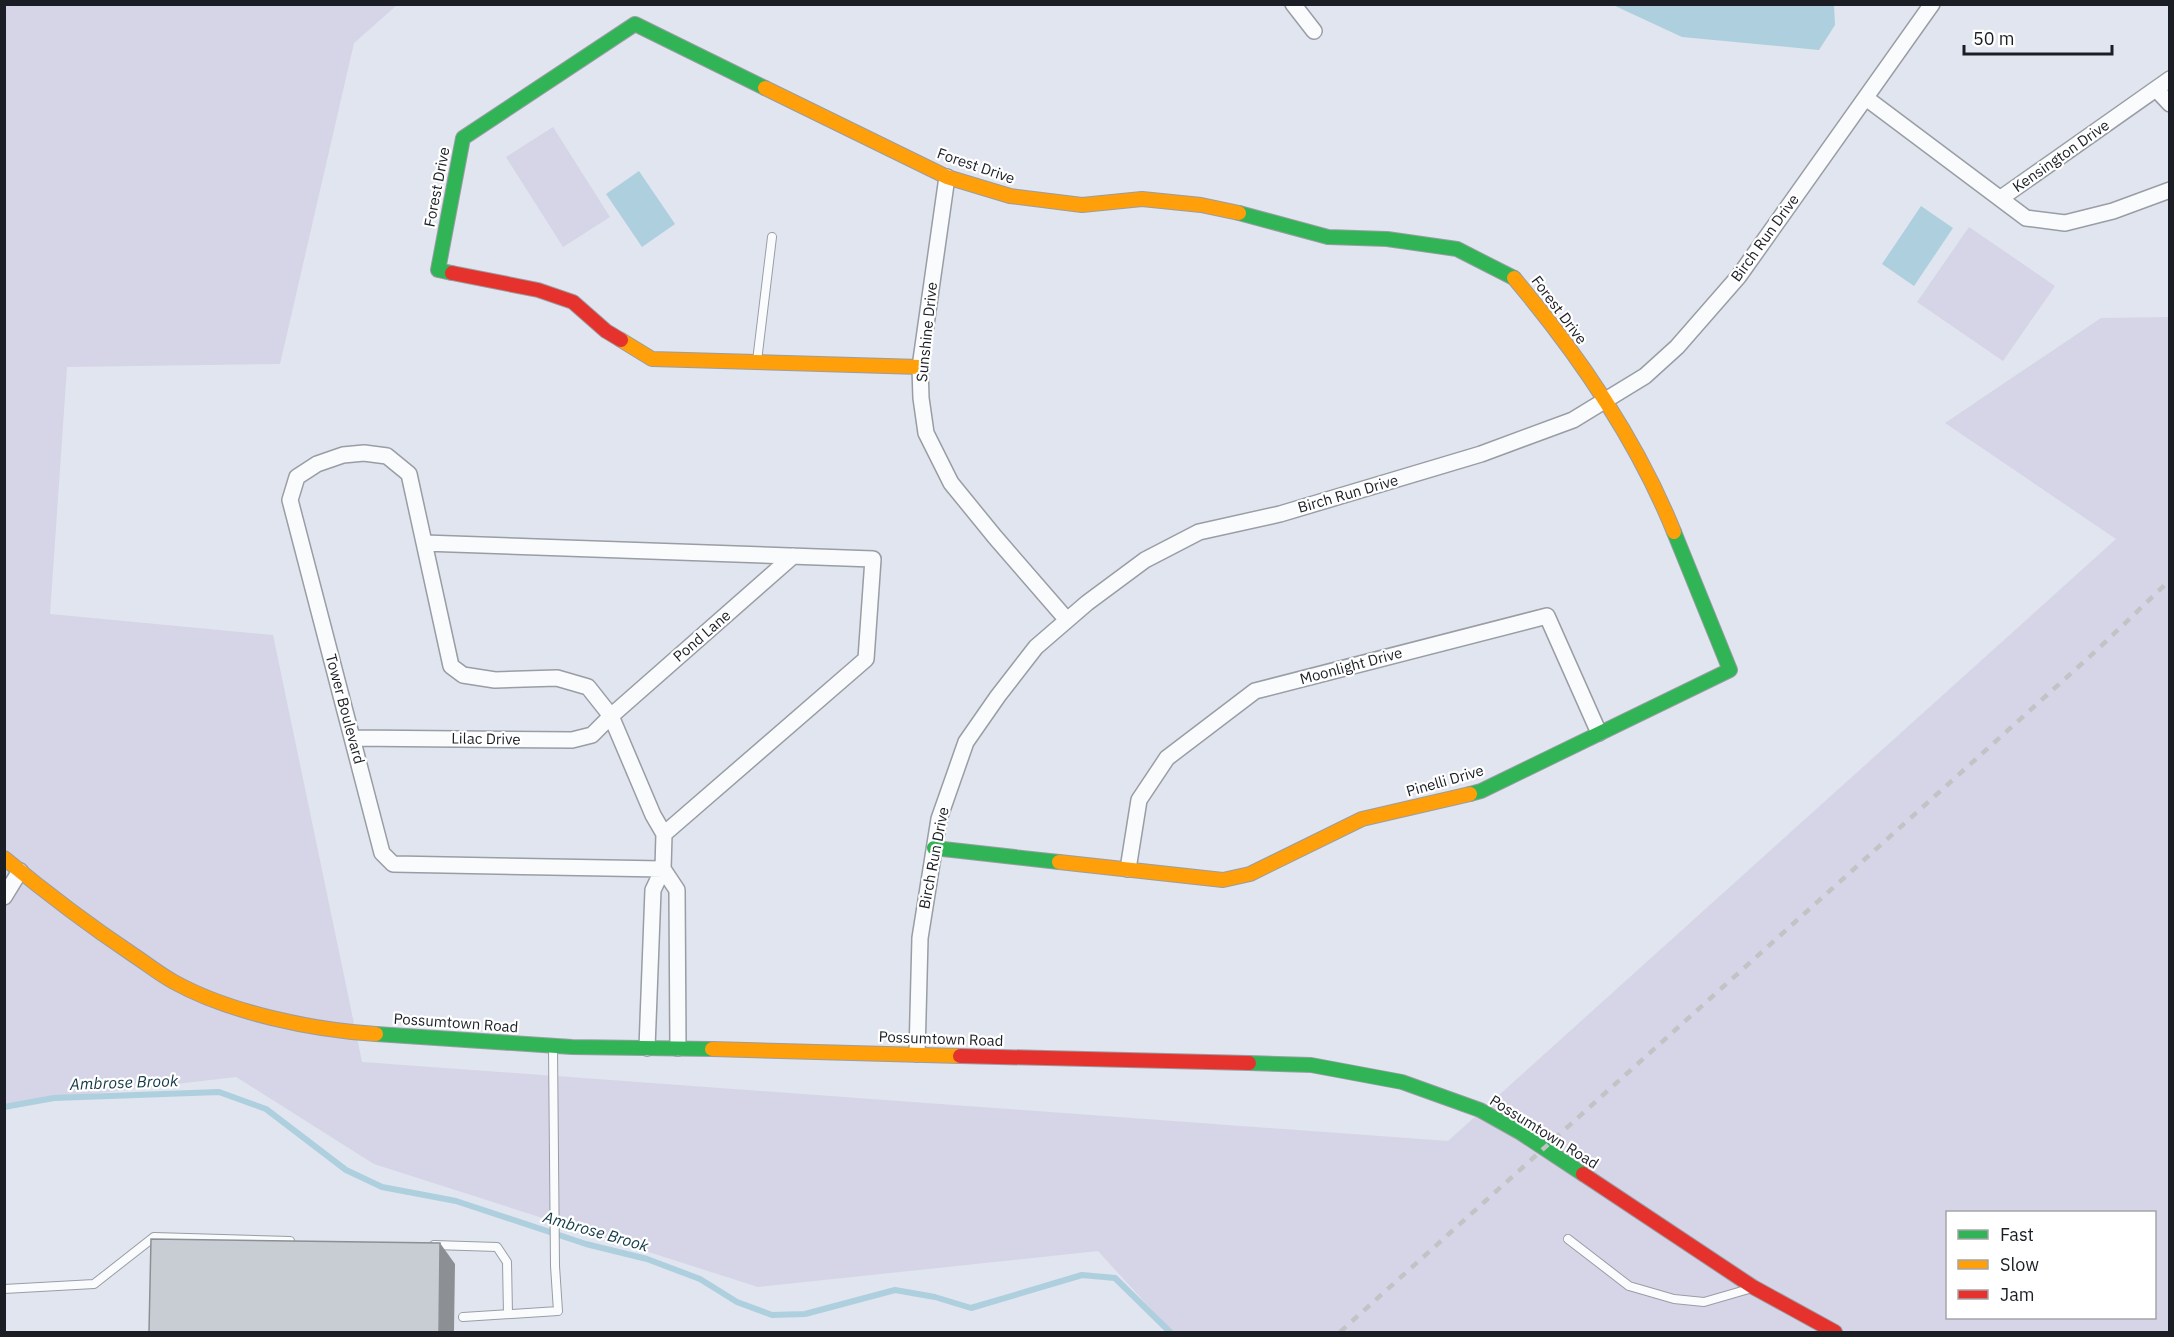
<svg xmlns="http://www.w3.org/2000/svg" width="2174" height="1337" font-family="'IBM Plex Sans',sans-serif">
<style>
.green{fill:#d6d4e7;fill-rule:evenodd}
.water{fill:#aecfde}
.lines{fill:none;stroke-linecap:round;stroke-linejoin:round}
.stream{stroke:#aecfde;stroke-width:6}
.lane-casing{stroke:#999da4;stroke-width:10}
.street-casing{stroke:#999da4;stroke-width:18}
.fast-casing{stroke:#999da4;stroke-width:16}
.slow-casing{stroke:#999da4;stroke-width:16}
.jam-casing{stroke:#999da4;stroke-width:16}
.lane{stroke:#fafbfd;stroke-width:8}
.street{stroke:#fafbfd;stroke-width:15}
.fast{stroke:#30b455;stroke-width:14}
.slow{stroke:#ff9f0a;stroke-width:14}
.jam{stroke:#e5322d;stroke-width:14}
.rail{stroke:#c1c3c5;stroke-width:4.5;stroke-dasharray:8 8;stroke-linecap:butt}
.shaded-wall{fill:#8c9094}
.building{fill:#c8cdd4;stroke:#8c9094;stroke-width:1.5}
.labels{text-anchor:middle;stroke-width:4.5;stroke-linejoin:round;paint-order:stroke}
.street-label{font-size:15px;fill:#1b1f25;stroke:#fff}
.water-label{font-size:16px;font-style:italic;fill:#113946;stroke:#fff}
</style>
<rect width="100%" height="100%" fill="#e0e5ef"/>
<!-- green -->
<path class="green" d="M4,5H397L354,43L280,364L67,367L50,614L273,635L362,1062L1448,1141L2116,539L1945,423L2101,318L2169,317V1332H1172L1098,1251L758,1287L374,1164L236,1077L5,1104ZM1948,1212H2154V1318H1948Z
M553,127L610,217L563,247L506,157Z
M1969,227L2055,286L2003,361L1917,302Z"/>
<!-- water -->
<path class="water" d="M1613,5H1834L1835,25L1819,50L1682,37Z
M639,171L675,224L642,247L606,194Z
M1921,206L1953,228L1914,286L1882,264Z"/>
<g class="lines">
<!-- stream -->
<path class="stream" d="M4,1107L54,1098L219,1092L266,1109L346,1170L382,1187L456,1201L586,1244L647,1259L700,1279L737,1302L772,1315L805,1314L895,1290L935,1297L971,1308L1082,1275L1115,1278L1170,1332"/>
<!-- lane casing -->
<g class="lane-casing">
<path id="lane" d="M757,361L772,237
M1568,1239L1629,1286L1674,1299L1704,1302L1749,1289
M434,1245L497,1247L507,1262L508,1314
M4,1289L94,1284L154,1237L290,1241
M463,1317L558,1311L555,1266L553,1048"/>
</g>
<!-- street casing -->
<g class="street-casing">
<path id="street" d="M1293,4L1314,31
M2156,89L2170,104
M1866,98L2026,218L2065,223L2113,211L2170,190
M947,177L920,367L921,398L926,433L951,483L995,537L1067,620
M2001,198L2170,79
M364,453L387,456L409,474L451,666L463,675L495,680L557,678L588,687L611,716L653,815L664,834L663,869L393,864L382,853L290,500L297,477L317,464L343,455Z
M424,543L873,559L866,659L664,834
M352,738L572,740L592,735L611,716L793,556
M1128,869L1139,800L1167,758L1255,691L1547,616L1599,733
M4,897L20,871
M647,1048L653,890L663,869L677,890L678,1048
M917,1054L920,938L939,819L966,742L998,696L1036,647L1087,603L1145,560L1199,532L1280,514L1481,454L1573,420L1645,376L1677,347L1739,276L1932,4"/>
</g>
<!-- fast casing -->
<g class="fast-casing">
<path id="fast" d="M1239,213L1328,237L1387,239L1457,249L1514,278
M452,273L438,270L463,138L635,24L765,88
M1470,794L1481,791L1730,670L1674,532
M934,848L1059,862
M376,1034L572,1047L712,1049
M1249,1063L1311,1065L1402,1082L1480,1110L1521,1133L1583,1174"/>
</g>
<!-- slow casing -->
<g class="slow-casing">
<path id="slow" d="M765,88L947,177L1010,196L1082,205L1142,199L1201,205L1239,213
M1514,278C1578,354 1637,440 1674,532
M621,340L652,359L920,367
M4,858C45,892 87,924 132,954C146,963 159,974 174,982C230,1013 313,1030 376,1034
M1059,862L1223,880L1250,874L1362,819L1470,794
M712,1049L960,1056"/>
</g>
<!-- jam casing -->
<g class="jam-casing">
<path id="jam" d="M452,273L538,290L573,302L606,331L621,340
M960,1056L1249,1063
M1583,1174L1753,1287L1835,1332"/>
</g>
<!-- lane -->
<use href="#lane" class="lane"/>
<!-- street -->
<use href="#street" class="street"/>
<!-- fast -->
<use href="#fast" class="fast"/>
<!-- slow -->
<use href="#slow" class="slow"/>
<!-- jam -->
<use href="#jam" class="jam"/>
<!-- rail -->
<path class="rail" d="M1340,1332L2097,650L2170,580"/>
</g>
<!-- shaded-wall -->
<path class="shaded-wall" d="M440,1243L455,1264L454,1332H439Z"/>
<!-- building -->
<path class="building" d="M151,1239L440,1243L439,1332H149Z"/>
<g class="labels">
<!-- street labels -->
<g class="street-label">
<text transform="translate(2061 156) rotate(-35)" y="5">Kensington Drive</text>
<text transform="translate(976 166) rotate(19)" y="5">Forest Drive</text>
<text transform="translate(437 187) rotate(-79)" y="5">Forest Drive</text>
<text transform="translate(1765 238) rotate(-54)" y="5">Birch Run Drive</text>
<text transform="translate(1559 310) rotate(53)" y="5">Forest Drive</text>
<text transform="translate(927 332) rotate(-84)" y="5">Sunshine Drive</text>
<text transform="translate(1348 494) rotate(-16)" y="5">Birch Run Drive</text>
<text transform="translate(702 636) rotate(-41)" y="5">Pond Lane</text>
<text transform="translate(1351 666) rotate(-15)" y="5">Moonlight Drive</text>
<text transform="translate(345 709) rotate(75)" y="5">Tower Boulevard</text>
<text transform="translate(486 739) rotate(1)" y="5">Lilac Drive</text>
<text transform="translate(1445 781) rotate(-16)" y="5">Pinelli Drive</text>
<text transform="translate(934 858) rotate(-79)" y="5">Birch Run Drive</text>
<text transform="translate(456 1023) rotate(4)" y="5">Possumtown Road</text>
<text transform="translate(941 1039) rotate(2)" y="5">Possumtown Road</text>
<text transform="translate(1544 1132) rotate(32)" y="5">Possumtown Road</text>
</g>
<!-- water labels -->
<g class="water-label">
<text transform="translate(124 1082) rotate(-2)" y="6">Ambrose Brook</text>
<text transform="translate(596 1231) rotate(16)" y="6">Ambrose Brook</text>
</g>
</g>
<!-- border -->
<rect width="2174" height="1337" fill="none" stroke="#1b1f25" stroke-width="12"/>
<!-- legend -->
<rect x="1946" y="1211" width="210" height="108" fill="#ffffff" stroke="#a4a5a8" stroke-width="1.5"/>
<rect x="1958" y="1230" width="30" height="9" fill="#30b455" stroke="#a4a5a8" stroke-width="1.5"/>
<text x="2000" y="1241" font-size="18" fill="#1b1f25">Fast</text>
<rect x="1958" y="1260" width="30" height="9" fill="#ff9f0a" stroke="#a4a5a8" stroke-width="1.5"/>
<text x="2000" y="1271" font-size="18" fill="#1b1f25">Slow</text>
<rect x="1958" y="1290" width="30" height="9" fill="#e5322d" stroke="#a4a5a8" stroke-width="1.5"/>
<text x="2000" y="1301" font-size="18" fill="#1b1f25">Jam</text>
<!-- scale -->
<path d="M1964 45v9h148v-9" fill="none" stroke="#1b1f25" stroke-width="3"/>
<text x="1973" y="45" font-size="18" fill="#1b1f25" stroke="#ffffff" stroke-width="4.5" paint-order="stroke">50 m</text>
</svg>
